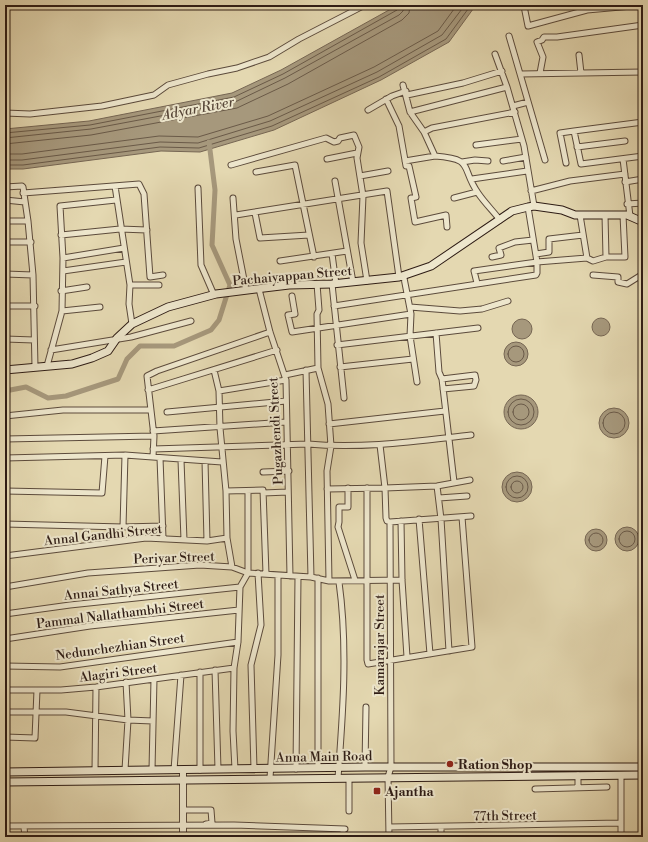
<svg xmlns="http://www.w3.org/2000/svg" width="648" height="842" font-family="'Libre Bodoni',serif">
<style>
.water{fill:#a6987c;stroke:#766653}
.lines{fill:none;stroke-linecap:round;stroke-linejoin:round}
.shore{stroke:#6a5a48;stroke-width:1}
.canal{stroke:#a6987c;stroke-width:5}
.minor-casing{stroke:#5c4b3c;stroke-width:7}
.tertiary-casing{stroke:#5c4b3c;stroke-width:8}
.secondary-casing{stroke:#2e1c15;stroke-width:9}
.minor{stroke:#ede6cc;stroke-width:5}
.tertiary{stroke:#ede6cc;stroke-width:6}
.secondary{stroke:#ede6cc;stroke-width:7}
.poi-dot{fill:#8f2418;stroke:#ede6cc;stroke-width:1.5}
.labels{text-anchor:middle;stroke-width:4;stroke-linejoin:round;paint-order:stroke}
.street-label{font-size:13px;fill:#2e1c15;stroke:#ede6cc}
.poi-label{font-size:13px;font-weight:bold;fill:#2e1c15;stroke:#ede6cc;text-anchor:start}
.water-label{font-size:14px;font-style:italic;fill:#584739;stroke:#ede6cc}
</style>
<rect width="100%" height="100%" fill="#e4d8b1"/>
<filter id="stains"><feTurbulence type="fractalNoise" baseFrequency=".005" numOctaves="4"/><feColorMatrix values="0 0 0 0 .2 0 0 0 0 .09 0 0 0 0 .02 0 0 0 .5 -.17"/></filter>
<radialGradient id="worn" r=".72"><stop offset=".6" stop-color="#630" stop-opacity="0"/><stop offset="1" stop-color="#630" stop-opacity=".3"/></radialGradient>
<!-- water -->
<path class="water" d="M398,5H476L449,42L381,80L274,130L200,152L161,151L23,169H5V129L89,121L232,93L281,70Z
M592 327a9 9 0 1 1 18 0a9 9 0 1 1-18 0Z
M512 329a10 10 0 1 1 20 0a10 10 0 1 1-20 0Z
M504 354a12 12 0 1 1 24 0a12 12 0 1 1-24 0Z
M504 412a17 17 0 1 1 34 0a17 17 0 1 1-34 0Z
M599 423a15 15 0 1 1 30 0a15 15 0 1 1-30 0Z
M502 487a15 15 0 1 1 30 0a15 15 0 1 1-30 0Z
M615 539a12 12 0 1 1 24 0a12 12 0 1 1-24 0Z
M585 540a11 11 0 1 1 22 0a11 11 0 1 1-22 0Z"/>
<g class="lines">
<!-- shore -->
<path class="shore" d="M5,133L90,125L234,97L283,74L397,10L399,5
M5,138L91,129L235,102L285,78L399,15L403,11L404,5
M5,144L91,135L237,108L288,84L402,20L409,13L410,5
M5,154H22L159,136L198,137L268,116L374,67L438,31L457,5
M5,160H22L160,142L198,143L270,121L377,72L442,35L465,5
M5,165H23L160,147L199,148L272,126L379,77L446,39L471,5
M508 354a8 8 0 1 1 16 0a8 8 0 1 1-16 0Z
M508 412a13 13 0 1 1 26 0a13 13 0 1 1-26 0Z
M513 412a8 8 0 1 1 16 0a8 8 0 1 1-16 0Z
M603 423a11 11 0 1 1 22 0a11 11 0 1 1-22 0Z
M506 487a11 11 0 1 1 22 0a11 11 0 1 1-22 0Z
M511 487a6 6 0 1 1 12 0a6 6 0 1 1-12 0Z
M619 539a8 8 0 1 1 16 0a8 8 0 1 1-16 0Z
M589 540a7 7 0 1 1 14 0a7 7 0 1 1-14 0Z"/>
<!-- canal -->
<path class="canal" d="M5,391L26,387L48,398L66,396L118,379L127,359L140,346H174L211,330L219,320L230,285L212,245L215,190L209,142"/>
<!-- minor casing -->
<g class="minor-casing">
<path id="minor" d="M524,6L528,26L587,10L643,5
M509,36L545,160
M495,54L507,87L524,146L534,206
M579,55L581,73
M540,73L543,57L537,42L542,40L544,37H557L643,25
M521,74L643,72
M403,85L410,112L424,132L435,156C475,159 460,167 478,193C484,202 493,211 500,220
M407,95L463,83L502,71
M386,99L399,126L406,166H409L416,197L411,198L415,222L446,215L447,227
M513,106L528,102
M368,110L392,96L406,91
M410,112L507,87
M5,113L30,114L102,106L154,95L168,85L208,74L237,68L269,57L299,39L365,5
M574,131L643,122
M424,132L432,128L515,112
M476,145L522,139
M577,147L625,141
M327,159L357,153
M623,159L630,216
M405,161L435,156
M503,161L526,157
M462,162L475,160L488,161
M566,163L560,133L574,131L581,164L643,156
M231,165L326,138L334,142L338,141L340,138L354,135L359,147L357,158L363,196L361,243L367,281
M256,172L295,165L314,257
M360,176L388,171
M472,179L527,171
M335,181L353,282
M625,182L643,179
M115,186L130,285L129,304L132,324
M5,187L22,186L23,187L28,221L33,275L35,367
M198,188L201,265L214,295
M531,191L570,181L625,174
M23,193L139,184L144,194L150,277L163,275
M233,198L236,239L246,290
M454,198L477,192
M5,200L25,202
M627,204L643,203
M528,207L537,262L587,258L580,215
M255,213L260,238L309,235
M236,215L387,191L399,277L404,278L411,314L410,336L417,382
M605,215L606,257
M5,221H28
M61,235L120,229L147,230
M5,242H31
M332,254L336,284
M536,254L549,252V239L583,235
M492,257L501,255L499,248L515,242L533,240
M63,258L124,248
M587,258L593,261L606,257H625L623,215
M280,261L347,251
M63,271L126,262
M5,274L33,275
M593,275L618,277V282L627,284L643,274
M317,284L319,310L317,314L318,368L328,404L331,446L327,471L329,581
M332,284L344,398
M130,285H159
M259,289L270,332L286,380L290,576
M61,291L87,287
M292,296L295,314L288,315L292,332L411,314
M5,306H35
M334,306L536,275L537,273V262L474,271L477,283
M410,307L460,311L482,309L508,301
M62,311L100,307
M642,320H643
M436,333L439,372L442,379L454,482
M5,339L34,340
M337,345L478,328
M51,350L131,337L191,321
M47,366L62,311L63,258L60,206L116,200
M340,367L413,359
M214,370L219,391L220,428L226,491L227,538L232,567
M306,370L311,577
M285,375L318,368
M442,379L475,375L476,380L474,386L443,389
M148,390L277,350
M219,391L286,380
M167,412L286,401
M5,416L63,410H151
M329,424L445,411
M153,431L286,422
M5,439L154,436
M380,445L385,488L386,518L387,521L390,522
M153,449L308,444C363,449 417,441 471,435
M153,457L154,436L147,376L157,371L270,332
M5,458L125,455L222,462
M160,458L163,538
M181,460L184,540
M205,461L207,541
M263,472L289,471
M437,486L441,519L449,651
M348,488V507H339V522L338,527L355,580
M367,488V660L368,664L472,647L462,517
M327,489L385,488L437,486L470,480
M5,491L102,493L105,456
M226,491L263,490L266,574
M263,493L288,492
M439,498L467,496
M419,519L430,654
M401,521L402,580L407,657
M390,522L471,516
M5,524L123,527L163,526
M123,527L125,455
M5,556L146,538L207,541L227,538
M318,578V768
M5,587L88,573L200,565L232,567L248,573L311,577L329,581L402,580
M5,614L70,605L240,587
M5,639L90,626L239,610
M5,666L60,667L238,642
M215,670L218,769
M200,672V770
M5,690H61L96,687L234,668
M5,712H66L128,720L153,721
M5,737L35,738L37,690
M365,767L366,707
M235,769L233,731L234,668L238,642L240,587L248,573V491
M254,769L251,665L261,625L258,573
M296,769L298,577
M125,770L128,720L126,682
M152,770L154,679
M174,770L181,675
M95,771L96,687
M270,778L278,655V575
M338,778C343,712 348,647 339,582
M349,778V811
M578,788V775
M535,789L607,787
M183,810H211L212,823L206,824
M5,826L234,825L345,829
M24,827L25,837
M389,827L621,823
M343,829V837
M389,837L388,777L391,767L390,522
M441,837V827
M621,837V775"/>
</g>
<!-- tertiary casing -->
<g class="tertiary-casing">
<path id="tertiary" d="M183,770V837"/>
</g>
<!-- secondary casing -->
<g class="secondary-casing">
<path id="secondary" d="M5,370L72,364L92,358L108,351L117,338L132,324L168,307L216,294L289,285L332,284L399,277L431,266L512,211L528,207L534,206L562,210L575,215H627L643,222
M5,772L365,767H643
M5,782L643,775"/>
</g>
<!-- minor -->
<use href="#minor" class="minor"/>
<!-- tertiary -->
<use href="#tertiary" class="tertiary"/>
<!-- secondary -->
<use href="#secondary" class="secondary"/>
</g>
<!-- markers -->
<g class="poi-dot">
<circle cx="450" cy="764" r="4"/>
<rect x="373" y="787" width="8" height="8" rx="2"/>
</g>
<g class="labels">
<!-- street labels -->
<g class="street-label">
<text transform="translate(292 275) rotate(-5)" y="5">Pachaiyappan Street</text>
<text transform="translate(275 431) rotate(-93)" y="5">Pugazhendi Street</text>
<text transform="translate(103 534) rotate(-6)" y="5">Annal Gandhi Street</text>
<text transform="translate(174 557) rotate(-2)" y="5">Periyar Street</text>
<text transform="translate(121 589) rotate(-6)" y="5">Annai Sathya Street</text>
<text transform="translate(120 613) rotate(-7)" y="5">Pammal Nallathambhi Street</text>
<text transform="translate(379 645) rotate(-90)" y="5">Kamarajar Street</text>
<text transform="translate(120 646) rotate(-8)" y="5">Nedunchezhian Street</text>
<text transform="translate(118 672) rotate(-7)" y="5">Alagiri Street</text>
<text transform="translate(324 756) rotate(-1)" y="5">Anna Main Road</text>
<text transform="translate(505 815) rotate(-1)" y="5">77th Street</text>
</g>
<!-- poi labels -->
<g class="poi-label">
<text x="458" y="769">Ration Shop</text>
<text x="385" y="796">Ajantha</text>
</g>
<!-- water labels -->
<g class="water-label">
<text transform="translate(198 108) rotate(-11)" y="5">Adyar River</text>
</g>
</g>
<!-- margin -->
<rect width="648" height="842" fill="none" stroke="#e4d8b1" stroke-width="20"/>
<rect x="6" y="6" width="636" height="830" fill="none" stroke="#2e1c15" stroke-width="2"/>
<rect x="10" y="10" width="628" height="822" fill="none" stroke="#2e1c15"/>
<rect width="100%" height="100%" filter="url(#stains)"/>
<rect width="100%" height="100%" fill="url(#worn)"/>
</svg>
